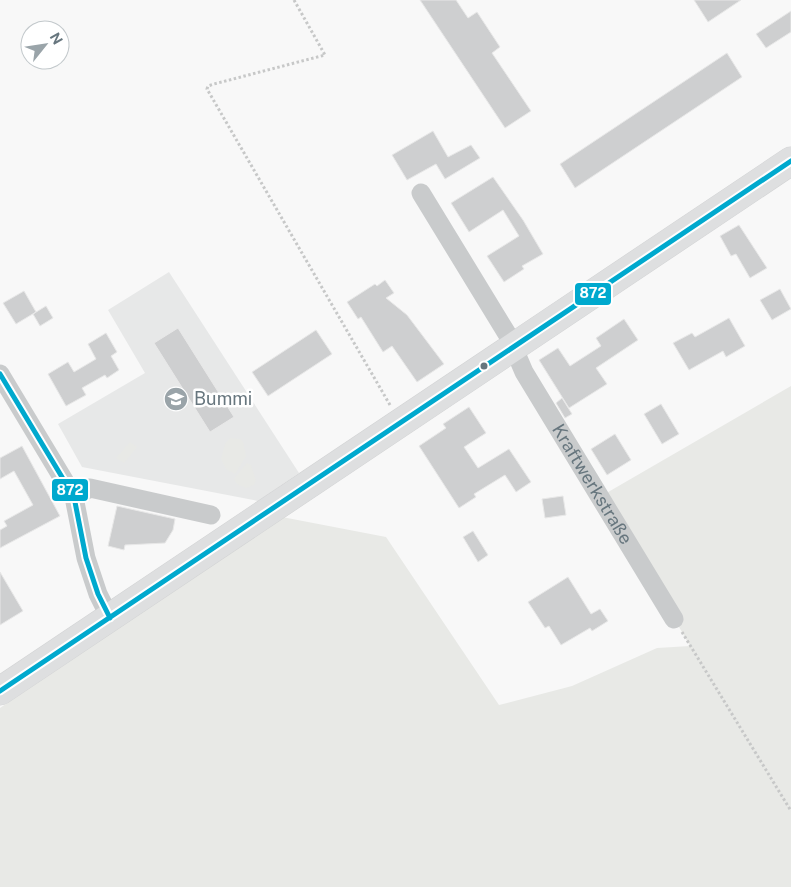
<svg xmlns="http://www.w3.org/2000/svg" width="791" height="887" font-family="'Public Sans',sans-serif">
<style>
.built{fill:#e7e8e8}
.green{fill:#e8e9e6}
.building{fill:#cecfd0;stroke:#e8e8e8}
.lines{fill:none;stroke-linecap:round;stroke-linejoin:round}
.secondary-casing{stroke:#d3d4d5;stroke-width:29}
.path{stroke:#c7c8c8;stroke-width:3;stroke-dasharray:2.5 2.5;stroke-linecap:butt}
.street{stroke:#c9cbcc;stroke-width:19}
.secondary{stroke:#dedfe0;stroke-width:28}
.bus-1-casing{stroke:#fff;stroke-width:9}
.bus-1{stroke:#00a9ce;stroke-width:5}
.bus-dot{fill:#67767e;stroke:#fff;stroke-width:2}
.labels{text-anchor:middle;stroke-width:5;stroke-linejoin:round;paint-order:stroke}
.poi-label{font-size:18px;fill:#67767e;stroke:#fff;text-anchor:start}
.street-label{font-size:18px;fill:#67767e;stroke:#fff}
.line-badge{stroke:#fff;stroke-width:2}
.badge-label{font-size:14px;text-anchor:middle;font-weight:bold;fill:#fff}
</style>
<rect width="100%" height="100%" fill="#f8f8f8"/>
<!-- built -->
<path class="built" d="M169,272L299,473L258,501L82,467L58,424L145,373L108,310Z"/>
<!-- green -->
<path class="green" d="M791,386V887H0V708L282,517L386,537L499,705L572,686L657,648L690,646L603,495Z
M230,438L240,439L243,442L246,456L235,474L226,469L221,459L225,444Z
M130,442L137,447L124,463L116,458Z
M247,463L251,465L256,480L254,485L246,488L237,484L234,479Z"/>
<!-- building -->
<path class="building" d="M420,0H456L468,18L477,12L500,47L492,53L531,111L505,128Z
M694,0H741L708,22Z
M791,11V32L766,48L756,34Z
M727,53L742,77L575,188L560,164Z
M433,131L448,157L471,145L480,158L445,179L436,164L407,180L392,155Z
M493,177L523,220L543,254L522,266L524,269L504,282L487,256L519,236L503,210L469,232L451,203Z
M739,225L767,268L750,278L736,254L731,256L720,236Z
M385,280L394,293L386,298L407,315L444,364L417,382L392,346L383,352L361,317L358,319L347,302L375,284L377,286Z
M780,289L791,309L772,320L760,300Z
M24,291L36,312L16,324L3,303Z
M46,306L53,318L40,326L33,314Z
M729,318L745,346L726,357L723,351L689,370L673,343L692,333L695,337Z
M624,319L638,340L596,368L607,384L569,408L539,360L558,348L570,366L601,346L596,338Z
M178,328L234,417L210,432L154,343Z
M316,330L332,354L268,396L252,372Z
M106,333L117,352L111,356L119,370L107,378L105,375L82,388L86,395L66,406L48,374L68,362L74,372L96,359L88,344Z
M562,398L572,414L565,418L556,403Z
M661,404L679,434L662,444L644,414Z
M469,407L486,433L464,447L478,468L509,449L531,482L516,492L505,475L474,494L476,497L459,508L419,446L446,428L443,424Z
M615,434L631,460L607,475L591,449Z
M22,446L60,516L0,548V530L7,526L4,521L33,505L14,471L0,479V458Z
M563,496L566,515L545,518L542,499Z
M117,506L175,519L173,530L165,543L125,545L124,550L108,546Z
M473,531L488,555L478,562L463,537Z
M0,572L23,611L0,625Z
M568,577L591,614L600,609L608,621L592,631L590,628L561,645L549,626L545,628L528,602Z"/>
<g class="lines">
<!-- secondary casing -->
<g class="secondary-casing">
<path id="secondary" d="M0,691L791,161"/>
</g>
<!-- path -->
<path class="path" d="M294,0L325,55L214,84L208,86L207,89L390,405
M682,632L791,811"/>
<!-- street -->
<g class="street">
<path id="s1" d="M421,193L509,337L524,372L674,619"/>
<path d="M0,374L74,497L86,558L98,594L110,618"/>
<path d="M74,497L90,488L211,515"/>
</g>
<!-- secondary -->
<use href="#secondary" class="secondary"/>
<!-- bus-1 casing -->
<g class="bus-1-casing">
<path id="bus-1" d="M0,374L74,497L86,558L98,594L110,618
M0,691L791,161"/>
</g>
<!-- bus-1 -->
<use href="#bus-1" class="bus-1"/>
</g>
<!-- icons -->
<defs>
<g id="school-disc" transform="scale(1.25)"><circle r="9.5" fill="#9aa4a9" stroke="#fff"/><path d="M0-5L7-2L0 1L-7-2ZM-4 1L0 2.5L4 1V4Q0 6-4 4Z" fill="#fff"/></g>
</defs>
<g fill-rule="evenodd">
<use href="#school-disc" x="176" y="399"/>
</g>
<!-- markers -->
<circle class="bus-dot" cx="484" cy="366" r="4.5"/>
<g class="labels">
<!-- poi labels -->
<g class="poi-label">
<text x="194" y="405">Bummi</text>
</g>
<!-- street labels -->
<g class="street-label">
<text dy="6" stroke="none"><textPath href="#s1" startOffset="338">Kraftwerkstraße</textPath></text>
</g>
</g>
<g class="line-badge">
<rect x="574" y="282" width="38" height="24" rx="5" fill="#00a9ce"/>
<rect x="51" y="478" width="38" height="24" rx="5" fill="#00a9ce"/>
</g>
<g class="badge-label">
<text x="593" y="298">872</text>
<text x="70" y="495">872</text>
</g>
<!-- north arrow -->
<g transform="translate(45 45) rotate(60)"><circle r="24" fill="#ffffff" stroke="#c2c8cb"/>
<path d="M0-4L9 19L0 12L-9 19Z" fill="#9aa4a9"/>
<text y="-8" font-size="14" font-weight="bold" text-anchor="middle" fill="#67767e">N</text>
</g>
</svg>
